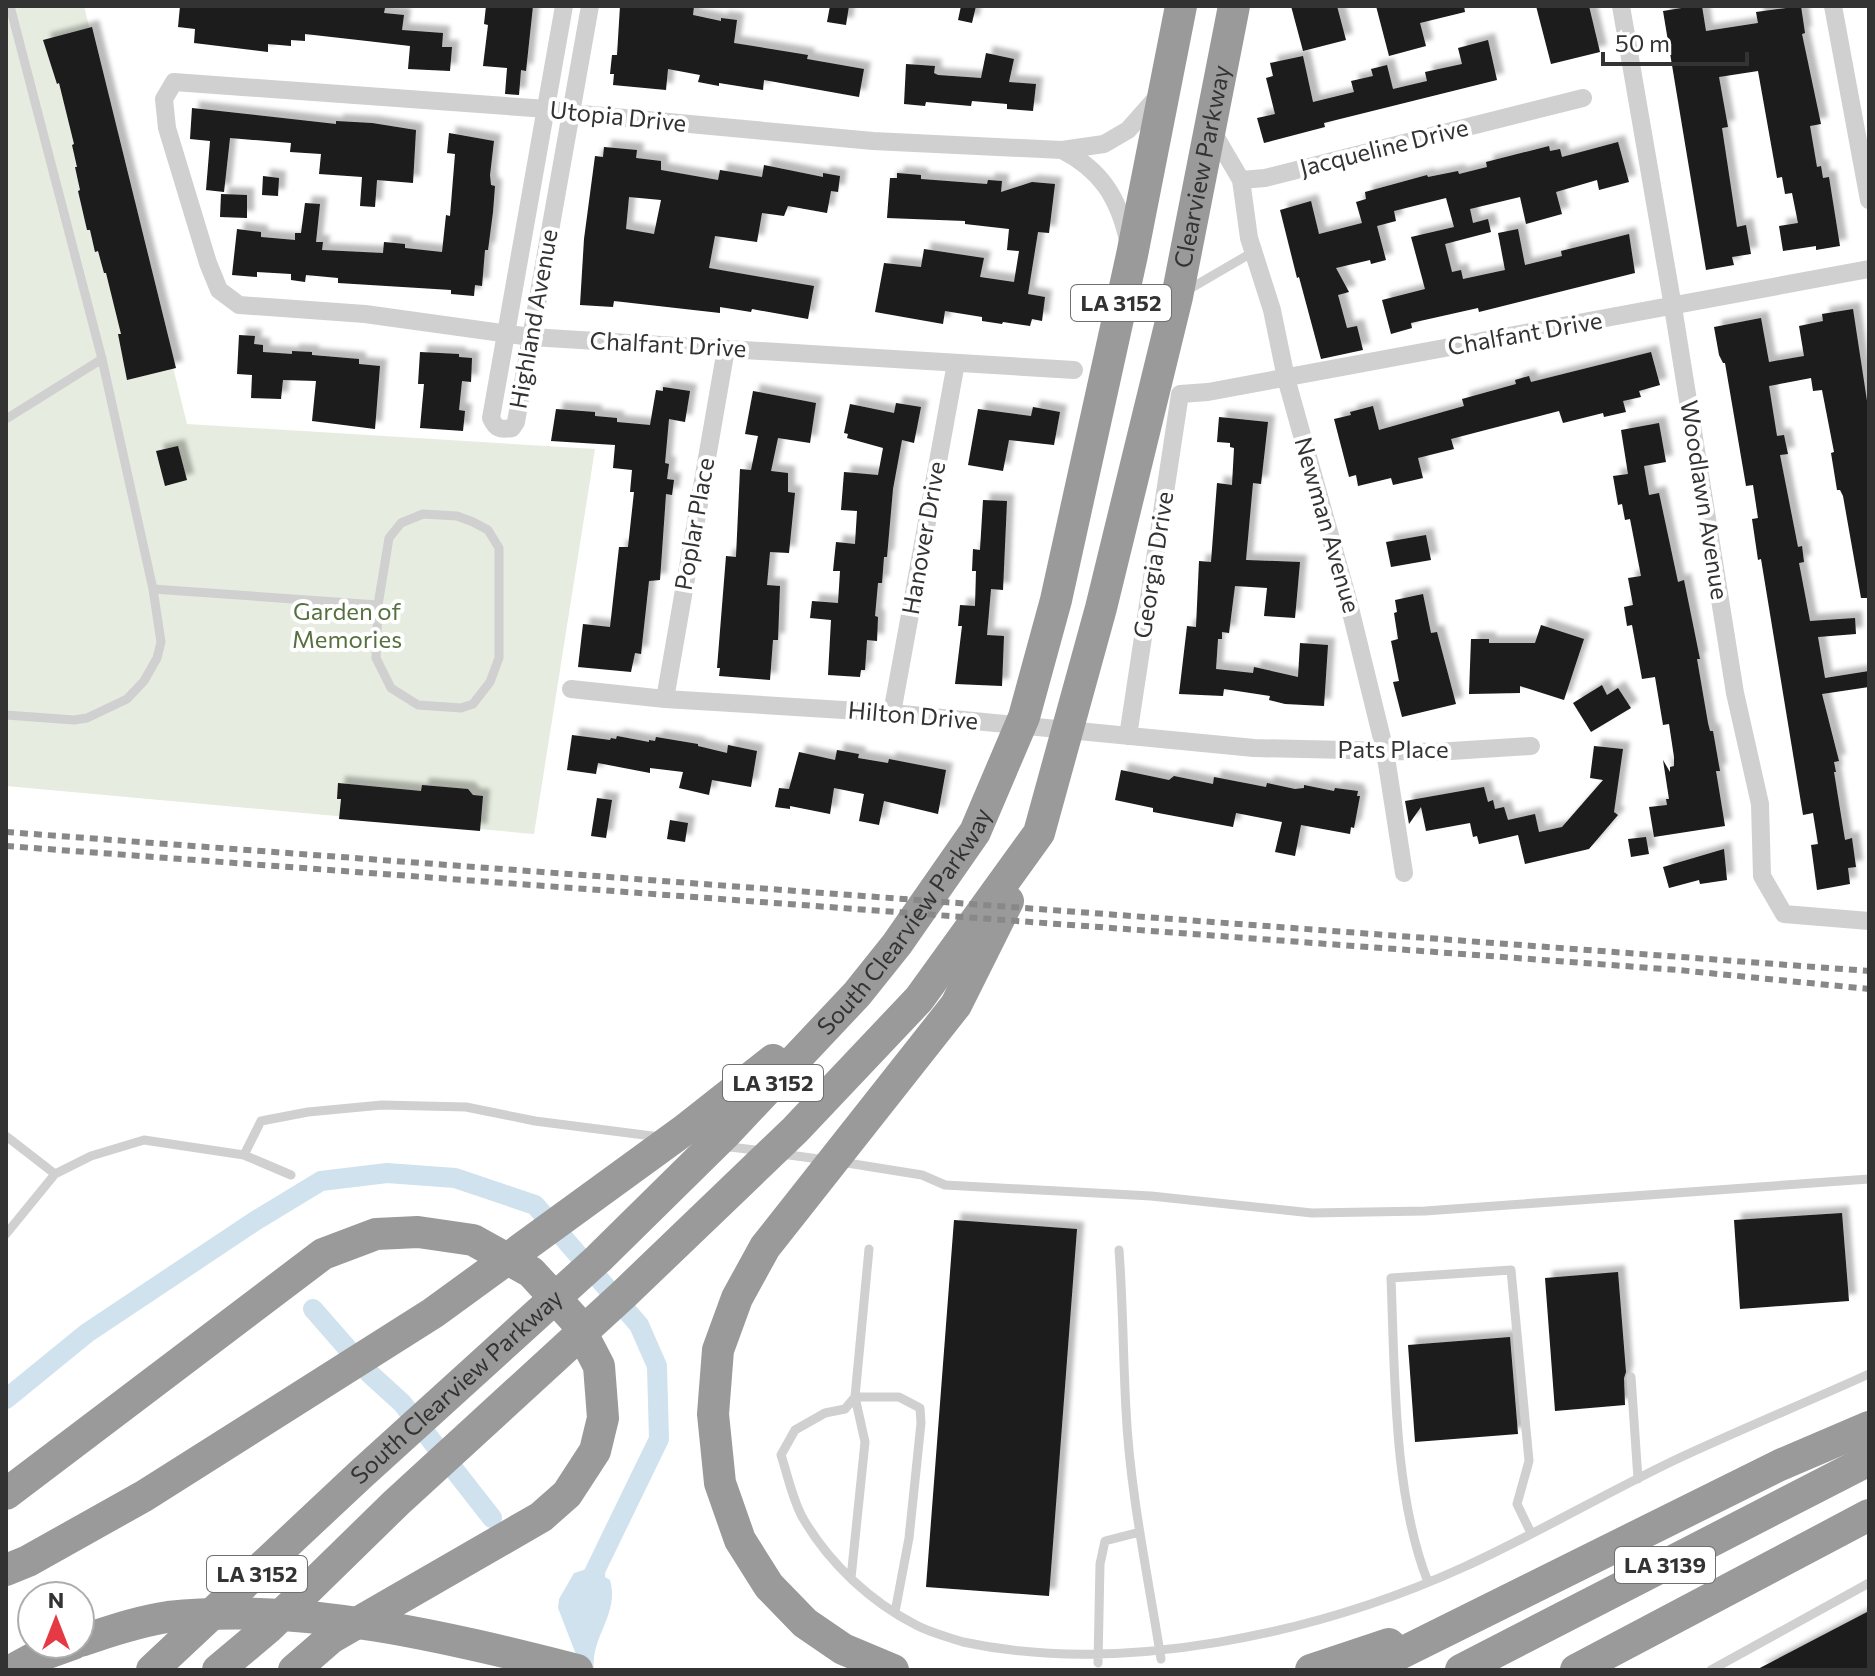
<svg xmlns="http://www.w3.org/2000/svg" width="1875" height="1676" font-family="Commissioner,sans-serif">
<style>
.green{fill:#e6ecdf}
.water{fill:#cfe2ee}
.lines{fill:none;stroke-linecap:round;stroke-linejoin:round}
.stream{stroke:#cfe2ee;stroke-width:6}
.canal{stroke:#cfe2ee;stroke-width:20}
.building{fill:#1a1a1a;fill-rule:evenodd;filter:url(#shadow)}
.lane{stroke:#d0d0d0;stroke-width:9}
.street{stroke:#d0d0d0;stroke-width:18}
.highway{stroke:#9a9a9a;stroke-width:32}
.rail{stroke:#888;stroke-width:6;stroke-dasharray:8 6;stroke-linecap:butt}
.labels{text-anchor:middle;stroke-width:8;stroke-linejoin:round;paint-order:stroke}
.shield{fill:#fff;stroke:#707070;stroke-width:2}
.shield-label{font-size:22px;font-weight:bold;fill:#333}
.street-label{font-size:24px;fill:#333;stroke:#fff}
.park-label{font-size:24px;fill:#56703f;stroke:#fff}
</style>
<defs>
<filter id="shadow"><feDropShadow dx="7" dy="-7" stdDeviation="2" flood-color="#0004"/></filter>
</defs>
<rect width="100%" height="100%" fill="#fff"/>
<!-- green -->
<path class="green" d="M6,6H84L187,424L595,449L534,834L6,786Z"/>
<!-- water -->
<path class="water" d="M595,1553L606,1559L605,1577L610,1580C620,1614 590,1637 594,1670H582L558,1608L559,1599L574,1573L587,1569Z"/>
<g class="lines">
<!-- stream -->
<path class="stream" d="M381,1390L385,1387
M387,1396L392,1393"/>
<!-- canal -->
<path class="canal" d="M313,1309L369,1373L402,1403L492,1518
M6,1399L87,1333L255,1221L321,1181L387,1173L455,1178L535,1205L639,1325L657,1366L659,1439L591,1579"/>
</g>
<!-- building -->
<path class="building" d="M180,6L385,8L384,13L404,15L402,30L443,33L442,47H452L450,71L408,69L410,46L367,41L305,34V41L291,40V46L268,44V52L194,43L195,29L178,27Z
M486,6H533L526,71L521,70L519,95L505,94L507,68L483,66L488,25L484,24Z
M620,6H694L693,15L721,21V18L737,20L734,43L808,55L807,59L864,69L859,97L764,80L763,90L719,83V86L698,82L700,75L668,69L666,90L613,85L614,74H610L612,55H617Z
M830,6H849L846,25L827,22Z
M961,6H976L972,23L958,20Z
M1291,6H1337L1346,40L1303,51Z
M1376,6H1464L1465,12L1420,23L1426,46L1389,56Z
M1536,6H1589L1600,52L1551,64Z
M1694,6H1702L1706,31L1758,23L1756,12L1801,6L1805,33L1802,34L1821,124L1810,126L1817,167L1821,166L1823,178L1829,177L1840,246L1816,250V246L1783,251L1779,226L1798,223L1792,193L1785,194L1782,177L1777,178L1758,71L1719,77L1728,127L1722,128L1737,227L1746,225L1751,254L1732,257L1734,265L1706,270L1663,11Z
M92,27L176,368L127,380L118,334H121L106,273H104L98,251L95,252L90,230H87L78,191L80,190L75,167H77L72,145L74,144L59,83L57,84L43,40Z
M1488,40L1497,80L1324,123L1325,127L1264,143L1257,118L1275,114L1266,78L1273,76L1270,63L1303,56L1313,102L1354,92L1351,81L1373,76L1371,69L1387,65L1393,89L1427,81L1425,72L1462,64L1458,48Z
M986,53L1014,59L1009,82L1036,84L1033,111L1007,109V104L972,101L971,106L926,102L925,106L904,104L906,64L935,66L934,73L938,75L981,78Z
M192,108L336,124V121L372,123L416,130L413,183L377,180L375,207L360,206L362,177L319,174L321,154L290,152L291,143L230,138L224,192L206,190L210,141L190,139Z
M449,133L494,141L490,175L491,185L495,186L493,212L488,250H485L482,286L475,285L474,296L451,294V290L338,283V278L306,275L305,282L291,280V274L257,272V277L232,275L237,229L261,232V237L295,240V233H301L305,203L320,204L316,242H323L322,250L383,253L384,242L405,244V248L442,252L446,215L450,216L455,154L447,153Z
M1618,142L1629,182L1599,190L1597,180L1556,192L1562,214L1526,224L1520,197L1470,209L1473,223L1488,219L1491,232L1445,244L1452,272L1461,270L1463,279L1505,270L1498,233L1518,229L1525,265L1562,256L1561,251L1629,234L1635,273L1479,312L1478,308L1411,323L1412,328L1391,334L1382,300L1425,289L1411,237L1454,227L1446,198L1394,211L1396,221L1377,226L1386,260L1371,264L1370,260L1336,268L1349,292L1338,295L1347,328L1357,326L1363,350L1321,359L1299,277L1297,278L1280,210L1311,201L1319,234L1362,223L1356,202L1366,199L1365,192L1427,175L1428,177L1458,171L1459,174L1487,167L1486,162L1549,146L1550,151L1560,149L1562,157Z
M604,147L637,150L636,158L661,161V170L718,180L720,170L762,177L764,165L823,177V173L840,176L838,192L831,191L827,213L788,206L784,216L762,213L757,242L715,236L709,268L814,286L808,319L752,309L751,312L720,307V313L614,301L613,307L580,305L584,239L595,156L603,157ZM629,197L661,200L654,234L626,229Z
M897,173L921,175V179L987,184L988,180L1002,181L1001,192L1032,182L1055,184L1049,233L1038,232L1028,294L1045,297L1042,321L1032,319L1030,326L1003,322L1002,324L982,321V317L945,311L943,324L875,312L884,263L921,267L924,249L984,258L980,277L1014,282L1019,251L1007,250L1009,229L965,224V221L887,218L890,178H897Z
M263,176L279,178L278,196L262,195Z
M221,194L247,195V218L220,217Z
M1853,309L1869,414V598H1861L1843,496L1840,490H1837L1831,453L1834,452L1822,390L1813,391L1811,378L1769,386L1777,436L1784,435L1788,454L1780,455L1798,547L1802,546L1804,562L1799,563L1810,621L1855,618L1856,634L1818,637L1825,678L1869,671V687L1822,694L1839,761L1834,762L1836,772H1834L1845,840L1852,838L1856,867L1848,868L1850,884L1817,890L1811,845L1818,844L1813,813L1803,815L1761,559L1758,560L1752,519L1758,518L1753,485L1746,486L1725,363H1723L1719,355L1714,327L1761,318L1769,362L1804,356L1799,326L1823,321L1822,314Z
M239,335L255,336L254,344L263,345V352L292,354V351L312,352V355L359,359V364L380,366L375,429L312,421L316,381L283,380L281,399L251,398L252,375L237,374Z
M420,352L459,354V357L472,358L471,382L462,381L459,410L465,411L463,431L420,428L424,384H418Z
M1651,352L1660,385L1639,391L1641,397L1623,401L1626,412L1604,417L1603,413L1563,423L1559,411L1451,439L1454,449L1418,458L1423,478L1393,485L1391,478L1358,486L1356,475L1349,477L1334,419L1351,415L1350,412L1373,406L1379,430L1464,406L1462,399L1516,384L1515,380L1529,376L1531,382Z
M663,387L690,391L685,422L669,419L665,463L669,464L667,479L674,480L672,495L666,494L660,580L649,581L641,654L635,653L631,672L578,667L583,624L610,627L619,547H628L634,492H630L632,470L613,468L615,445L551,441L556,409L595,412V416L617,418V422L650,425L656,390L663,391Z
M753,391L816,403L810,443L778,438L771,471L788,473V492L795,493L789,553L770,552L767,585L780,586L778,640H773L770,680L719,676L720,668H717L726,556L736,557L740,469L751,470L758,436L745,434Z
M896,403L921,407L914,443L902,440L893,489L887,557H884L882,583H878L875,616L878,617L877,641L867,640L865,670H861L860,677L828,675L831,620L810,618L812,601L838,603L840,571H833L836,542L855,544L857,511L841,510L844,472L878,475L883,448L847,438L848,434L844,433L850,404L894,413Z
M1033,407L1060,412L1054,445L1009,440L1003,471L968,465L978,409L1031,416Z
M1219,417L1268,422L1261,484L1253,483L1246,560L1300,562L1295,618L1264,616L1267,588L1235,586L1229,633L1222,632V639H1218L1216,669L1253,673L1254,667L1298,677L1300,643L1328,645L1324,706L1285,704L1269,700L1270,696L1224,689L1223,696L1179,694L1187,626L1196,627L1199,561L1211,562L1217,483L1232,485L1234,448L1230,447V443L1217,442Z
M1659,423L1666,462L1644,466L1649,495L1659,493L1678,582L1684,580L1700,659H1697L1708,723L1710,731H1713L1720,771H1716L1725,826L1654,837L1649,807L1667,805L1666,799H1669L1663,760L1670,772V767L1674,766V757L1669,724L1663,725L1655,677L1642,679L1632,625L1627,626L1624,607L1633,605L1628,578L1641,576L1630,519L1625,520L1622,504L1618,505L1613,476L1628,474L1621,430Z
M178,446L187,480L165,486L156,451Z
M983,500L1007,501L1003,590L991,589L987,635L1004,636L1002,686L955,684L962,626H958L960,605L975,606L976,571H972L973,549L980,550Z
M1426,535L1431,560L1391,567L1386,542Z
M1423,594L1431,633L1437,632L1456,704L1402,717L1393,682L1399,681L1391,641L1398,639L1394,613L1397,612L1395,600Z
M1541,625L1584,639L1564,700L1520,686V693L1469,694L1471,639H1489V643H1535Z
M1602,685L1607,695L1618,688L1631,708L1591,732L1573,703Z
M572,735L610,740L611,738L616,739L617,736L649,742V740L655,741L656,737L698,744V746L727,753L728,745L757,751L751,787L712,780L709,795L679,788L683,772L650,768V773L598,763L596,774L567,770Z
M1594,746L1623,749L1614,812L1618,815L1589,849L1525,864L1518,835L1479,844L1477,836L1473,837L1470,823L1426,831L1421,807L1409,824L1405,801L1484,787L1488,802L1493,800L1495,809L1504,807L1508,820L1535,814L1539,832L1562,827L1603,780L1590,778Z
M837,750L859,754L858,758L888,763L889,759L946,770L938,814L884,801L879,825L859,821L864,794L834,788L830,814L790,806V809L775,807L779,788L789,789L799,752L835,760Z
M1121,770L1169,780L1174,776L1213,784L1214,777L1266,787L1267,783L1295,789L1304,788V785L1334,791L1335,788L1358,791L1357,796H1360L1354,828L1351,827L1350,834L1301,825L1295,856L1275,852L1282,822L1236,813L1233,827L1153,812V808L1115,800Z
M338,783L421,791L422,785L468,789L473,795L483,796L480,831L339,819L341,799H337Z
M597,798L612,800L606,838L591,836Z
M670,820L688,823L685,842L667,839Z
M1646,837L1649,854L1631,857L1628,839Z
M1724,849L1727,880L1700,884L1699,880L1669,888L1663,867Z
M1842,1213L1849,1301L1740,1309L1734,1220Z
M954,1220L1077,1229L1049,1596L926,1587Z
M1618,1272L1626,1372L1624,1378L1625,1405L1555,1411L1545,1278Z
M1510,1337L1518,1434L1415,1442L1408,1345Z
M1869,1611V1670H1756Z"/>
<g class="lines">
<!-- lane -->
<path class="lane" d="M1186,291L1253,252
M6,419L102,359
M423,514L457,516L473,522L488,530L499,548V658L490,682L473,704L461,708L418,705L391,688L376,658L378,605L389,538L401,523Z
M153,589L378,605
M6,715L74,720L87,718L127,699L144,681L157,658L161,642L153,589L102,359L10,6
M6,1136L55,1174L91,1156L144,1140L244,1155L291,1175
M722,1146L763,1151
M782,1154L826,1160
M244,1155L261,1121L308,1112L382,1105L466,1107L535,1121L660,1137
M841,1162L922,1175L945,1185L1151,1196L1312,1213L1425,1211L1869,1179
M6,1234L55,1174
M869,1249L855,1397L845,1409L825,1413L795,1430L781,1455C788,1476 793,1502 804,1520C830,1564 871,1602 916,1625C931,1633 948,1637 963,1642C1121,1676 1317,1634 1464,1567C1536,1534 1604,1494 1675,1460C1739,1430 1805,1403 1869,1374
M1119,1250C1123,1303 1123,1357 1126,1410C1130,1493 1148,1576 1161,1659
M1631,1377L1638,1479
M851,1578L865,1442L855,1397H899L920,1408L921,1423L909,1538L895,1612
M1428,1582C1393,1494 1395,1373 1391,1278L1511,1270L1529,1461L1517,1504L1531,1533
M1098,1663L1100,1564L1105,1541L1140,1532
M1711,1670L1869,1583"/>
<!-- street -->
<path class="street" d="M564,6L491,418C496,429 500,430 512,428L516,422L590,6
M1621,6L1673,307L1735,693L1760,804L1762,876L1784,914L1869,921
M1833,6L1869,200
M1211,129L1241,180L1265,178L1583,98
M1062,150C1101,170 1118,197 1128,240
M1241,180L1249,238L1272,310L1286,378L1348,600L1385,751L1404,873
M1074,370L531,337L365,314L239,305L219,290L208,263L167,128L164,99L174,82L547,109L571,113L873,141L1062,150L1104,144L1128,130L1159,95
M571,689L665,699L892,713L1254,748L1435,752L1531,746
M665,699L726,349
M892,713L956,363
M1128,736L1180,394L1208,392L1869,269"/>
<!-- highway -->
<g class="highway">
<path d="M6,1494L323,1254L376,1234L418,1232L473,1240L531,1272L575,1320L599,1366L603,1418L595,1451L567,1494L541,1517L331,1638L294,1670"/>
<path d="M6,1570L28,1561L144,1496L433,1313L683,1131L773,1060"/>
<path d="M80,1641C108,1632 139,1621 168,1617C303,1602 448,1637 577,1670"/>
<path d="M12,1670L34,1658L73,1644"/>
<path id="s1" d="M152,1670L360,1475L598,1259L727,1132L857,994L897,944L975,832L1024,717L1056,600L1132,255L1181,6"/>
<path id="s2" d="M218,1670L268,1628L396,1503L624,1294L795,1130L919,999L1039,833L1101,608L1177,297L1234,6"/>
<path d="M893,1670L843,1649L805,1623L769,1586L740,1540L720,1483L713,1414L718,1350L737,1298L765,1247L956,1005L1008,901"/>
<path d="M1311,1670L1389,1644"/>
<path d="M1367,1670L1780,1465L1869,1427"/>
<path d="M1461,1670L1869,1460"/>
<path d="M1576,1670L1869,1515"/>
</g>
<!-- rail -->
<path class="rail" d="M6,832L1869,971
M6,846L1678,970L1869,989"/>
</g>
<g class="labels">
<!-- shield labels -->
<g class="shield">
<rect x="1071" y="285" width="100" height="36" rx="6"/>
<rect x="723" y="1065" width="100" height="36" rx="6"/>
<rect x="1615" y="1547" width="100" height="36" rx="6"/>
<rect x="207" y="1556" width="100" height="36" rx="6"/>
</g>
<g class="shield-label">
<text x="1121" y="311">LA 3152</text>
<text x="773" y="1091">LA 3152</text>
<text x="1665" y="1573">LA 3139</text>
<text x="257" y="1582">LA 3152</text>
</g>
<!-- street labels -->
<g class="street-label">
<text transform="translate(618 117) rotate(6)" y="8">Utopia Drive</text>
<text transform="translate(1384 148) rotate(-14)" y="8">Jacqueline Drive</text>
<text dy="8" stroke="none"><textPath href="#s2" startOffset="1862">Clearview Parkway</textPath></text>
<text transform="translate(534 319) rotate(-80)" y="8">Highland Avenue</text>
<text transform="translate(1525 334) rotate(-10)" y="8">Chalfant Drive</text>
<text transform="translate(668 345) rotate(3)" y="8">Chalfant Drive</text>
<text transform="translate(1704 500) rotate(81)" y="8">Woodlawn Avenue</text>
<text transform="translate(695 524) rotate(-80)" y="8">Poplar Place</text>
<text transform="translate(1327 525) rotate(74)" y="8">Newman Avenue</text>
<text transform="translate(924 538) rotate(-80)" y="8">Hanover Drive</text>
<text transform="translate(1154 565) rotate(-81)" y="8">Georgia Drive</text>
<text transform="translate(913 716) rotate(5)" y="8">Hilton Drive</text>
<text x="1393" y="758">Pats Place</text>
<text dy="8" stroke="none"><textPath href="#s1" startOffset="1064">South Clearview Parkway</textPath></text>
<text dy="8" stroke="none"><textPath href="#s1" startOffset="416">South Clearview Parkway</textPath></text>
</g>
<!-- park labels -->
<g class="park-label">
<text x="347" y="620">Garden of<tspan x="347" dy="28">Memories</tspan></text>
</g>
</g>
<!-- border -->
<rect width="1875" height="1676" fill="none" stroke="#333333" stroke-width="16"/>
<!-- north arrow -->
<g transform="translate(56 1620)"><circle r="38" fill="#ffffff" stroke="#adadad" stroke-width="2"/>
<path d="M0-6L14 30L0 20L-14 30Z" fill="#e63946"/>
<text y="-12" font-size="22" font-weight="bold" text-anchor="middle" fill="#333333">N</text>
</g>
<!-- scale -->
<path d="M1603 52v12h144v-12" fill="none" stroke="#333333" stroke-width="4"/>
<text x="1615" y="52" font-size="24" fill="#333333" stroke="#ffffff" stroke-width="6" paint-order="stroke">50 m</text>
</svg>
